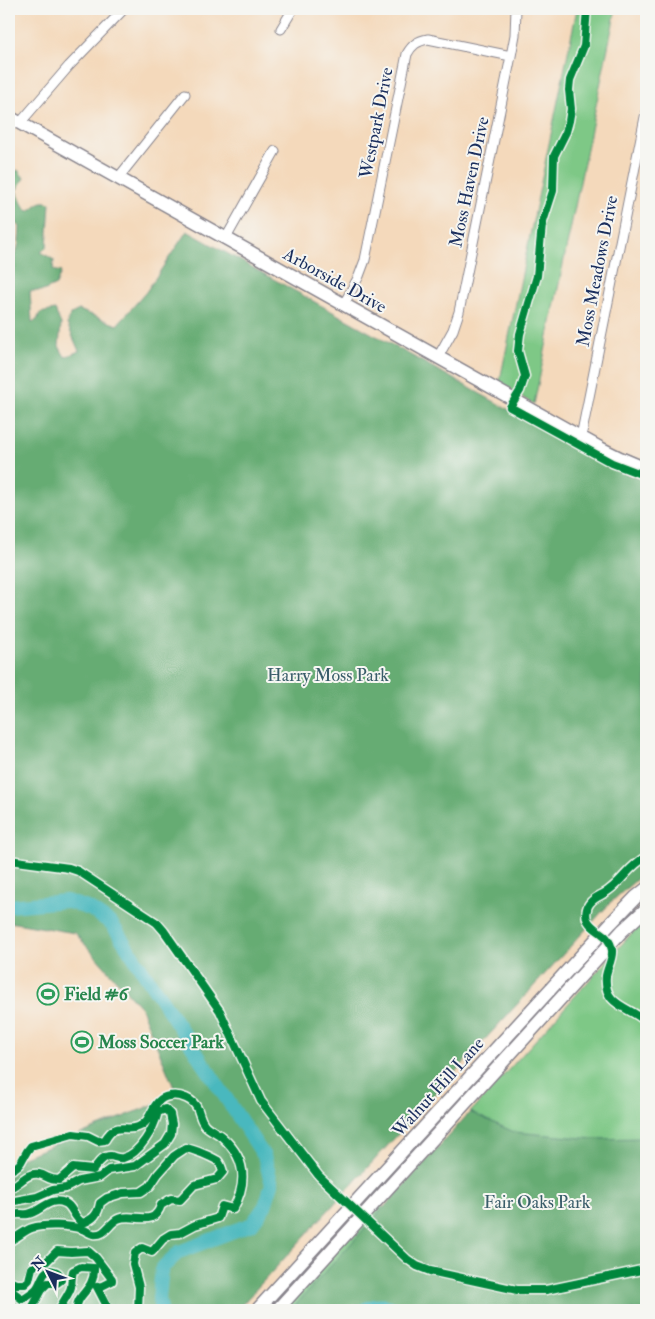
<svg xmlns="http://www.w3.org/2000/svg" width="655" height="1319" font-family="'IM FELL Double Pica',serif">
<style>
.green{fill:#7ec886;stroke:#4c7c72}
.forest{fill:#66ac73;stroke:#406e68}
.lines{fill:none;stroke-linecap:round;stroke-linejoin:round}
.river{stroke:#49b8be;stroke-width:14}
.street-casing{stroke:#88848c;stroke-width:11}
.secondary-casing{stroke:#88848c;stroke-width:15}
.street{stroke:#fff;stroke-width:9}
.secondary{stroke:#fff;stroke-width:12}
.cycleway-casing{stroke:#f6f6f2;stroke-width:11}
.cycleway{stroke:#00873e;stroke-width:8}
.labels{text-anchor:middle;stroke-width:4;stroke-linejoin:round;paint-order:stroke}
.street-label{font-size:18px;fill:#1b2f5e;stroke:#f6f6f2}
.park-label{font-size:18px;fill:#395d6a;stroke:#f6f6f2}
.leisure-label{font-size:18px;font-weight:bold;fill:#27864d;stroke:#f6f6f2;text-anchor:start}
</style>
<rect width="100%" height="100%" fill="#f6f6f2"/>
<filter id="ink" filterUnits="userSpaceOnUse"><feTurbulence type="fractalNoise" baseFrequency=".02" numOctaves="2"/><feDisplacementMap in="SourceGraphic" scale="10" xChannelSelector="R" yChannelSelector="G"/><feConvolveMatrix kernelMatrix="1 2 1 2 8 2 1 2 1" color-interpolation-filters="sRGB"/></filter>
<filter id="wash" filterUnits="userSpaceOnUse"><feTurbulence type="fractalNoise" baseFrequency=".0096" numOctaves="4" result="noise"/><feDisplacementMap in="SourceGraphic" scale="20" xChannelSelector="R" yChannelSelector="G"/><feGaussianBlur stdDeviation="1.12" result="paint"/><feColorMatrix in="noise" values="0 0 0 0 0 0 0 0 0 0 0 0 0 0 0 0 0 1.4 0 .05"/><feComposite in="paint" operator="in"/></filter>
<g filter="url(#wash)">
<rect width="100%" height="100%" fill="#f4d9bb"/>
<!-- green -->
<path class="green" d="M577,9H616L534,404L499,385Z
M646,922V1310H268L371,1197L384,1208L632,933Z"/>
<!-- forest -->
<path class="forest" d="M18,170L24,178L16,191C22,199 19,202 28,211C37,206 39,199 50,203L47,247L41,252L54,260L53,270L61,272L56,285L43,291H30L32,322L37,320L40,313L55,310L61,324L59,346L65,357L79,351L67,324L71,314L79,310L117,325L146,292L187,231L623,473L646,480V871L611,902L237,1310H9V1163L177,1095L141,1008L75,933L9,922V294L10,293L9,291V261C20,254 19,238 20,227L14,220L9,217V173Z
M470,1112L514,1132L594,1139L646,1138V1310H291Z"/>
<g class="lines">
<!-- river -->
<path class="river" d="M9,906L66,901L90,909L112,924L264,1156L272,1184L265,1206L252,1224L179,1252L162,1268L159,1298L161,1310
M364,1310C375,1304 386,1304 397,1310"/>
</g>
</g>
<g filter="url(#ink)">
<g class="lines">
<!-- street casing -->
<g class="street-casing">
<path id="street" d="M281,29L293,9
M20,123L69,66L124,9
M118,178L185,94
M226,238L275,151
M344,304L359,276L365,260L407,54C412,45 417,41 428,39L511,56
M438,357L453,330L459,312L511,56L515,35L516,9
M581,437L646,112"/>
</g>
<!-- secondary casing -->
<g class="secondary-casing">
<path id="secondary" d="M9,117L600,448L620,458L646,469
M257,1310L611,923L636,897L646,889
M277,1310L622,931L646,909"/>
</g>
<!-- street -->
<use href="#street" class="street"/>
<!-- secondary -->
<use href="#secondary" class="secondary"/>
<!-- cycleway casing -->
<g class="cycleway-casing">
<path id="cycleway" d="M587,9L584,46L570,80L569,90L571,109L569,121L566,132L554,156L553,191L542,225L537,276L520,334L518,351L525,376L520,391L510,407L612,463L646,476
M646,857C630,865 623,880 609,890C603,895 594,897 590,903C586,907 585,917 588,921C595,933 609,932 612,950C613,959 607,968 606,976C603,1007 630,1006 646,1022
M9,860L69,868L78,871L157,923L164,931L220,1011L261,1101L319,1176L407,1259L417,1266L430,1271L517,1290H546L646,1269
M9,1171C26,1163 20,1158 31,1146L73,1134L88,1136L98,1141L105,1140C116,1121 124,1132 138,1127C154,1121 150,1099 169,1096C180,1094 194,1099 198,1110C200,1115 200,1119 204,1124C209,1130 217,1132 222,1137C246,1158 248,1182 233,1209L222,1206L218,1218L195,1225L180,1233L171,1234L163,1239L152,1252L142,1248L135,1253L133,1264L139,1287L138,1310
M9,1188C19,1185 26,1172 39,1174C48,1176 47,1180 59,1180L73,1168L93,1170C98,1164 103,1155 111,1156C115,1157 118,1159 123,1158C140,1154 154,1128 158,1112L165,1109L170,1114L172,1124L171,1134L165,1144L135,1166L109,1170L100,1177L79,1181L66,1188L53,1190L37,1197L9,1202
M9,1216C16,1212 21,1215 28,1214C41,1212 49,1196 65,1203C73,1206 73,1218 83,1223C94,1219 98,1214 100,1203L107,1198L123,1193L141,1192L150,1186L158,1174L174,1156L186,1148C195,1150 210,1156 218,1161C221,1164 222,1168 223,1172L217,1179L194,1185L180,1200L171,1199L161,1205C154,1229 133,1212 118,1219C108,1224 106,1236 93,1234C89,1233 85,1230 82,1229C69,1225 45,1224 32,1228C25,1230 17,1238 9,1241
M9,1281L16,1284H25L29,1280L32,1268L37,1264L46,1262L57,1251L71,1252L88,1251L96,1258L112,1279V1281L102,1286L97,1287L109,1310
M9,1289L22,1299C27,1296 32,1293 36,1289C42,1283 42,1267 54,1271C59,1272 60,1275 61,1280L57,1283H48L43,1288L31,1310
M59,1310C61,1304 70,1293 71,1287C72,1281 71,1278 73,1271L81,1267L94,1268C95,1291 75,1294 77,1310"/>
</g>
<!-- cycleway -->
<use href="#cycleway" class="cycleway"/>
</g>
</g>
<!-- icons -->
<defs>
<g id="stadium-ring" transform="scale(1.125)"><circle r="9.5" fill="#f6f6f2" stroke="#2e9e5b" stroke-width="1.5"/><path d="M0-5a6.5 5 0 1 0 0 10a6.5 5 0 1 0 0-10ZM-3.5-1.8h7v3.6h-7Z" fill="#2e9e5b"/></g>
</defs>
<g fill-rule="evenodd">
<use href="#stadium-ring" x="48" y="994"/>
<use href="#stadium-ring" x="82" y="1042"/>
</g>
<g class="labels">
<!-- street labels -->
<g class="street-label">
<text transform="translate(376 123) rotate(-79)" y="6">Westpark Drive</text>
<text transform="translate(469 182) rotate(-78)" y="6">Moss Haven Drive</text>
<text transform="translate(597 271) rotate(-79)" y="6">Moss Meadows Drive</text>
<text transform="translate(335 280) rotate(29)" y="6">Arborside Drive</text>
<text transform="translate(438 1087) rotate(-48)" y="6">Walnut Hill Lane</text>
</g>
<!-- park labels -->
<g class="park-label">
<text x="328" y="681">Harry Moss Park</text>
<text x="537" y="1208">Fair Oaks Park</text>
</g>
<!-- leisure labels -->
<g class="leisure-label">
<text x="64" y="1000">Field #6</text>
<text x="98" y="1048">Moss Soccer Park</text>
</g>
</g>
<!-- margin -->
<rect width="655" height="1319" fill="none" stroke="#f6f6f2" stroke-width="30"/>
<!-- north arrow -->
<g transform="translate(48 1272) rotate(312)" stroke="#f6f6f2" stroke-width="4" paint-order="stroke">
<path d="M0-4L9 19L0 12L-9 19Z" fill="#1b2f5e"/>
<text y="-8" font-size="14" font-weight="bold" text-anchor="middle" fill="#1b2f5e">N</text>
</g>
</svg>
